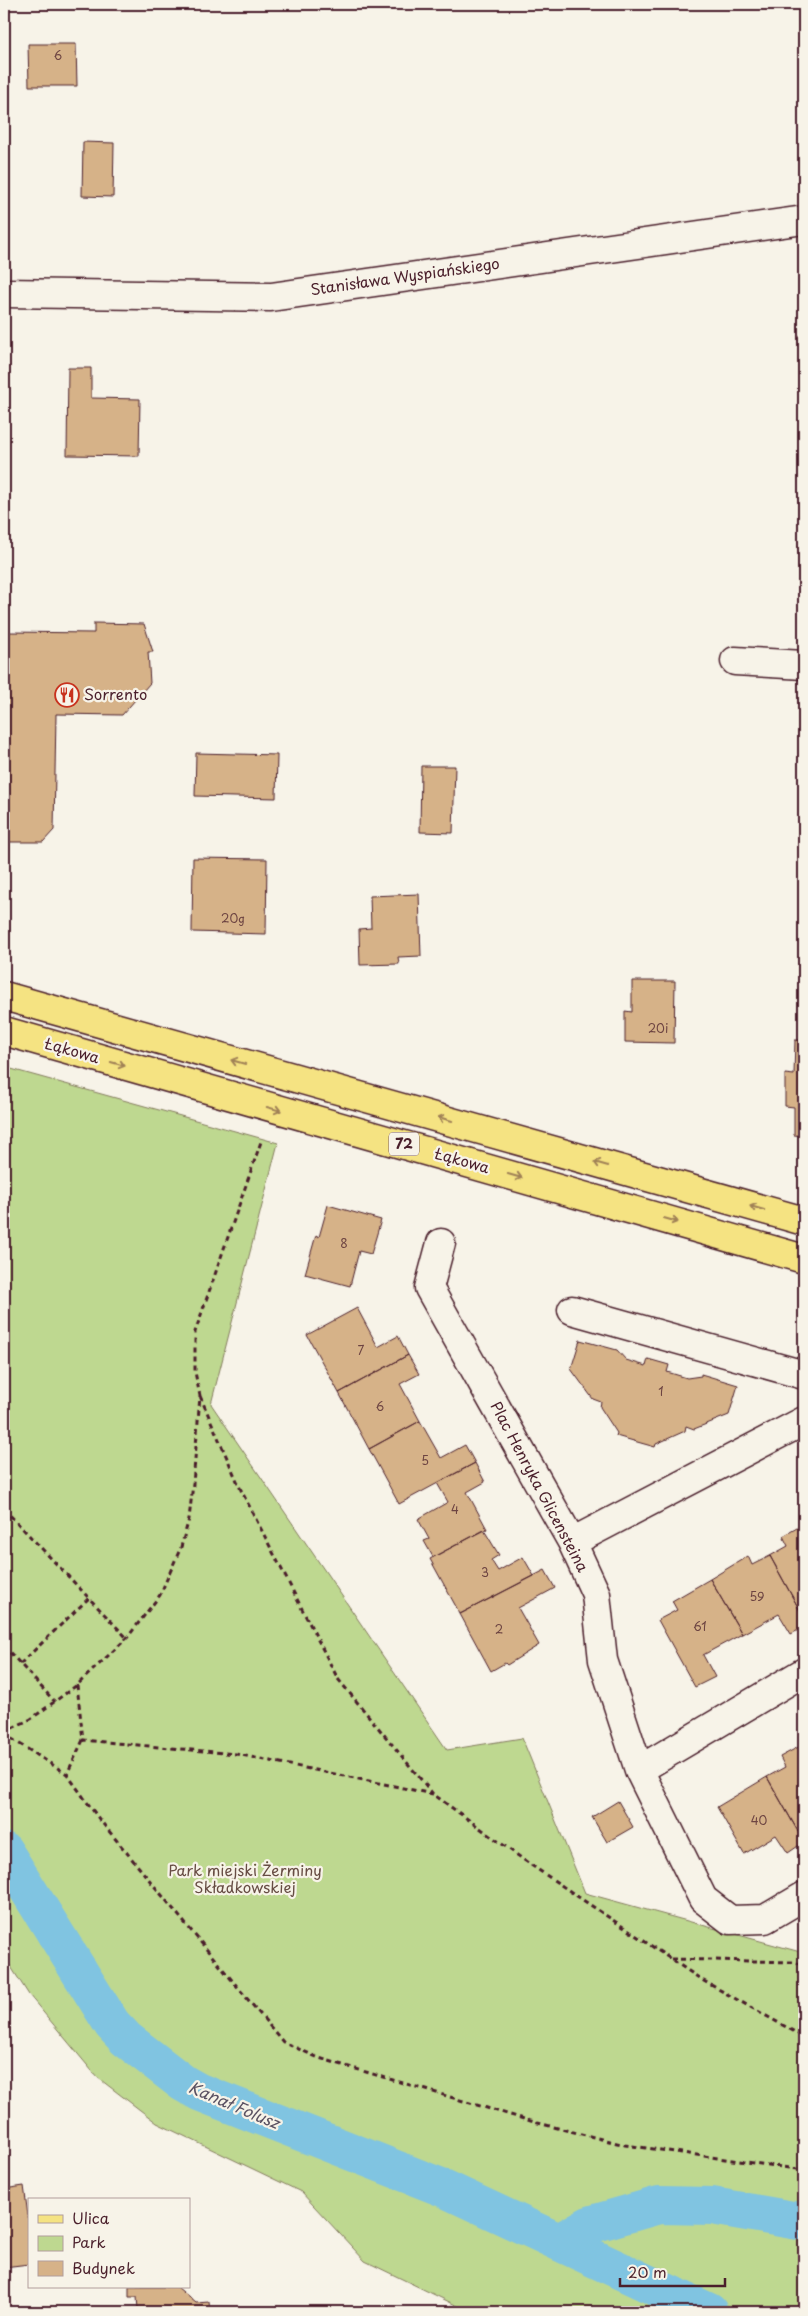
<svg xmlns="http://www.w3.org/2000/svg" width="808" height="2316" font-family="'Playpen Sans',sans-serif">
<style>
.green{fill:#bed890;stroke:#847c5e}
.water{fill:url(#water-rules);stroke:#6a8298}
.lines{fill:none;stroke-linecap:round;stroke-linejoin:round}
.canal{stroke:#80c4e1;stroke-width:38}
.building{fill:#d6b288;stroke:#4a1f2b}
.minor-casing{stroke:#4a1f2b;stroke-width:31}
.major-casing{stroke:#4a1f2b;stroke-width:31}
.path{stroke:#4a1f2b;stroke-width:3;stroke-dasharray:5 4;stroke-linecap:butt}
.minor{stroke:#f7f3e8;stroke-width:28}
.major{stroke:#f5e382;stroke-width:28}
.oneway{stroke:#a08156}
.labels{text-anchor:middle;stroke-width:4.5;stroke-linejoin:round;paint-order:stroke}
.number-label{font-size:12px;fill:#6d4442}
.shield{fill:#f7f3e8;stroke:#7e5f64;stroke-width:1}
.shield-label{font-size:14px;font-weight:bold;fill:#4a1f2b}
.street-label{font-size:15px;fill:#4a1f2b;stroke:#f7f3e8}
.poi-label{font-size:15px;fill:#4a1f2b;stroke:#f7f3e8;text-anchor:start}
.park-label{font-size:15px;fill:#674d44;stroke:#f7f3e8}
.water-label{font-size:16px;font-style:italic;fill:#5a5162;stroke:#f7f3e8}
</style>
<defs>
<pattern id="water-rules" width="6" height="5" patternUnits="userSpaceOnUse" patternTransform="scale(1.25)"><rect width="6" height="5" fill="#80c4e1"/><path d="M0 2.5h6" fill="none" stroke="#70a8c1"/></pattern>
</defs>
<rect width="100%" height="100%" fill="#f7f3e8"/>
<filter id="ink" filterUnits="userSpaceOnUse"><feTurbulence type="fractalNoise" baseFrequency=".02" numOctaves="2"/><feDisplacementMap in="SourceGraphic" scale="10" xChannelSelector="R" yChannelSelector="G"/><feConvolveMatrix kernelMatrix="1 2 1 2 8 2 1 2 1" color-interpolation-filters="sRGB"/></filter>
<g filter="url(#ink)">
<!-- green -->
<path class="green" d="M4,1067L278,1143L211,1404L447,1750L522,1738L585,1893L804,1953V2312H470L365,2261L301,2192L157,2123L97,2077L29,1995L4,1956Z"/>
<!-- water -->
<path class="water" d="M4,1440L7,1470L4,1511Z"/>
<g class="lines">
<!-- canal -->
<path class="canal" d="M4,1851L112,2024L126,2039L183,2083L199,2092L441,2187L709,2312
M559,2242L589,2225L659,2205L712,2206L804,2222"/>
</g>
<!-- building -->
<path class="building" d="M28,44H76L77,86H29Z
M83,142L114,143L113,197L82,196Z
M800,335H804V382H800Z
M68,368H91V398L140,399L139,456L67,455Z
M94,623L144,624L153,652H148L150,683L122,715L56,714L54,830L43,842H4V672H8L9,632L94,633Z
M196,753L277,755L276,798L195,796Z
M421,766H455L453,833L420,832Z
M193,858L267,859L266,934L192,932Z
M419,894L421,956L398,957L399,964L360,965L359,929L371,928L370,896Z
M632,981H675L674,1043L625,1042V1011L632,1012Z
M795,1040H804V1136L794,1135V1107L785,1106V1074L794,1075Z
M328,1205L381,1220L371,1254L359,1251L350,1286L305,1274L316,1235L319,1237Z
M357,1308L378,1347L398,1336L408,1355L339,1393L307,1335Z
M580,1340L617,1350L626,1360L646,1366L648,1359L669,1365L667,1372L687,1378L701,1376V1374L738,1385L729,1415L694,1429L686,1426L685,1431L656,1444L655,1447L616,1436L617,1433L600,1407L601,1402L593,1399L571,1369Z
M408,1355L419,1374L400,1384L420,1421L369,1449L339,1393Z
M420,1421L441,1458L465,1445L475,1463L399,1504L369,1449Z
M475,1463L485,1482L467,1492L487,1529L433,1557L424,1541L429,1539L418,1519L448,1502L437,1483Z
M804,1524V1618L770,1556L788,1546L783,1536Z
M484,1530L499,1555L491,1560L498,1571L523,1557L534,1576L460,1614L430,1559Z
M748,1556L752,1565L770,1556L804,1618V1627L791,1634L779,1614L742,1634L710,1579Z
M545,1570L555,1588L518,1608L539,1645L507,1665L505,1663L491,1671L460,1614Z
M710,1579L742,1634L703,1655L715,1677L695,1687L658,1620L677,1610L672,1601Z
M804,1744V1842L767,1777L785,1767L780,1757Z
M767,1777L804,1842L788,1853L776,1835L744,1854L717,1807Z
M618,1801L633,1827L607,1842L592,1817Z
M24,2186L29,2223V2264L4,2267V2189Z
M129,2287H177L196,2303L209,2302L210,2312H131L130,2309H138L137,2297H129Z"/>
<g class="lines">
<!-- minor casing -->
<g class="minor-casing">
<path id="minor" d="M4,293L271,297L804,220
M735,661L804,665
M441,1243L429,1288L572,1542L596,1594L603,1660L639,1770L703,1899L730,1920L765,1919L804,1896
M572,1310L804,1375
M572,1542L804,1421
M639,1770L804,1672"/>
</g>
<!-- major casing -->
<g class="major-casing">
<path id="major" d="M4,996L804,1221
M4,1031L804,1259"/>
</g>
<!-- path -->
<path class="path" d="M200,1396L241,1490L338,1679L433,1794
M4,1509L127,1638
M4,1646L55,1702
M20,1664L89,1598
M77,1685L83,1740L236,1754L433,1794L531,1865L702,1980L804,2037
M4,1732L31,1719L77,1685L127,1638L160,1595L181,1547L189,1519L193,1484L200,1396L195,1372V1332L262,1139
M4,1734L67,1774
M83,1740L67,1774L99,1819L283,2042L319,2058L534,2122L625,2145L804,2170
M671,1959L793,1962L804,1965"/>
<!-- minor -->
<use href="#minor" class="minor"/>
<!-- major -->
<use href="#major" class="major"/>
</g>
<!-- one-way arrows -->
<defs><path id="oneway-shaft" d="M-6 0H5M1.5-3L5.5 0L1.5 3" fill="none" stroke-width="1.6" stroke-linecap="round" stroke-linejoin="round" transform="scale(1.25)"/></defs>
<g class="oneway">
<use href="#oneway-shaft" transform="translate(238 1062) rotate(-164)"/>
<use href="#oneway-shaft" transform="translate(118 1064) rotate(16)"/>
<use href="#oneway-shaft" transform="translate(274 1109) rotate(15)"/>
<use href="#oneway-shaft" transform="translate(445 1119) rotate(-164)"/>
<use href="#oneway-shaft" transform="translate(601 1164) rotate(-164)"/>
<use href="#oneway-shaft" transform="translate(515 1176) rotate(16)"/>
<use href="#oneway-shaft" transform="translate(757 1208) rotate(-164)"/>
<use href="#oneway-shaft" transform="translate(671 1220) rotate(16)"/>
</g>
</g>
<!-- icons -->
<defs>
<g id="restaurant-ring" transform="scale(1.25)"><circle r="9.5" fill="#f7f3e8" stroke="#c8321e" stroke-width="1.5"/><path d="M-5-6h1v4h1v-4h1v4h1v-4h1v5L-1.5 .5V6h-2V.5L-5-1ZM5-6V6H3V1.5H1.5Q1.5-4 5-6Z" fill="#c8321e"/></g>
</defs>
<g fill-rule="evenodd">
<use href="#restaurant-ring" x="67" y="695"/>
</g>
<g class="labels">
<!-- number labels -->
<g class="number-label">
<text x="58" y="60">6</text>
<text x="233" y="923">20g</text>
<text x="658" y="1033">20i</text>
<text x="344" y="1248">8</text>
<text x="361" y="1355">7</text>
<text x="661" y="1396">1</text>
<text x="380" y="1411">6</text>
<text x="425" y="1465">5</text>
<text x="455" y="1514">4</text>
<text x="485" y="1577">3</text>
<text x="757" y="1601">59</text>
<text x="700" y="1631">61</text>
<text x="499" y="1634">2</text>
<text x="759" y="1825">40</text>
</g>
<!-- shield labels -->
<rect class="shield" x="389" y="1132.5" width="30" height="23" rx="4"/>
<g class="shield-label">
<text x="404" y="1149">72</text>
</g>
<!-- street labels -->
<g class="street-label">
<text transform="translate(405 277) rotate(-8)" y="5">Stanisława Wyspiańskiego</text>
<text transform="translate(72 1051) rotate(16)" y="5">Łąkowa</text>
<text transform="translate(462 1161) rotate(16)" y="5">Łąkowa</text>
<text transform="translate(539 1487) rotate(62)" y="5">Plac Henryka Glicensteina</text>
</g>
<!-- poi labels -->
<g class="poi-label">
<text x="84" y="700">Sorrento</text>
</g>
<!-- park labels -->
<g class="park-label">
<text x="245" y="1876">Park miejski Żerminy<tspan x="245" dy="17">Składkowskiej</tspan></text>
</g>
<!-- water labels -->
<g class="water-label">
<text transform="translate(234 2105) rotate(23)" y="6">Kanał Folusz</text>
</g>
</g>
<!-- margin -->
<rect width="808" height="2316" fill="none" stroke="#f7f3e8" stroke-width="20"/>
<rect x="10" y="10" width="788" height="2296" fill="none" stroke="#4a1f2b" stroke-width="2" filter="url(#ink)"/>
<!-- legend -->
<rect x="28" y="2198" width="162" height="90" fill="#f7f3e8" stroke="#b29e9c"/>
<rect x="38" y="2215" width="25" height="8" fill="#f5e382" stroke="#b29e9c"/>
<text x="72" y="2224" font-size="15" fill="#4a1f2b">Ulica</text>
<rect x="38" y="2236" width="25" height="15" fill="#bed890" stroke="#b29e9c"/>
<text x="72" y="2248" font-size="15" fill="#4a1f2b">Park</text>
<rect x="38" y="2261" width="25" height="15" fill="#d6b288" stroke="#b29e9c"/>
<text x="72" y="2274" font-size="15" fill="#4a1f2b">Budynek</text>
<!-- scale -->
<path d="M620 2278v8h105v-8" fill="none" stroke="#4a1f2b" stroke-width="2.5"/>
<text x="628" y="2278" font-size="15" fill="#4a1f2b" stroke="#f7f3e8" stroke-width="4" paint-order="stroke">20 m</text>
</svg>
